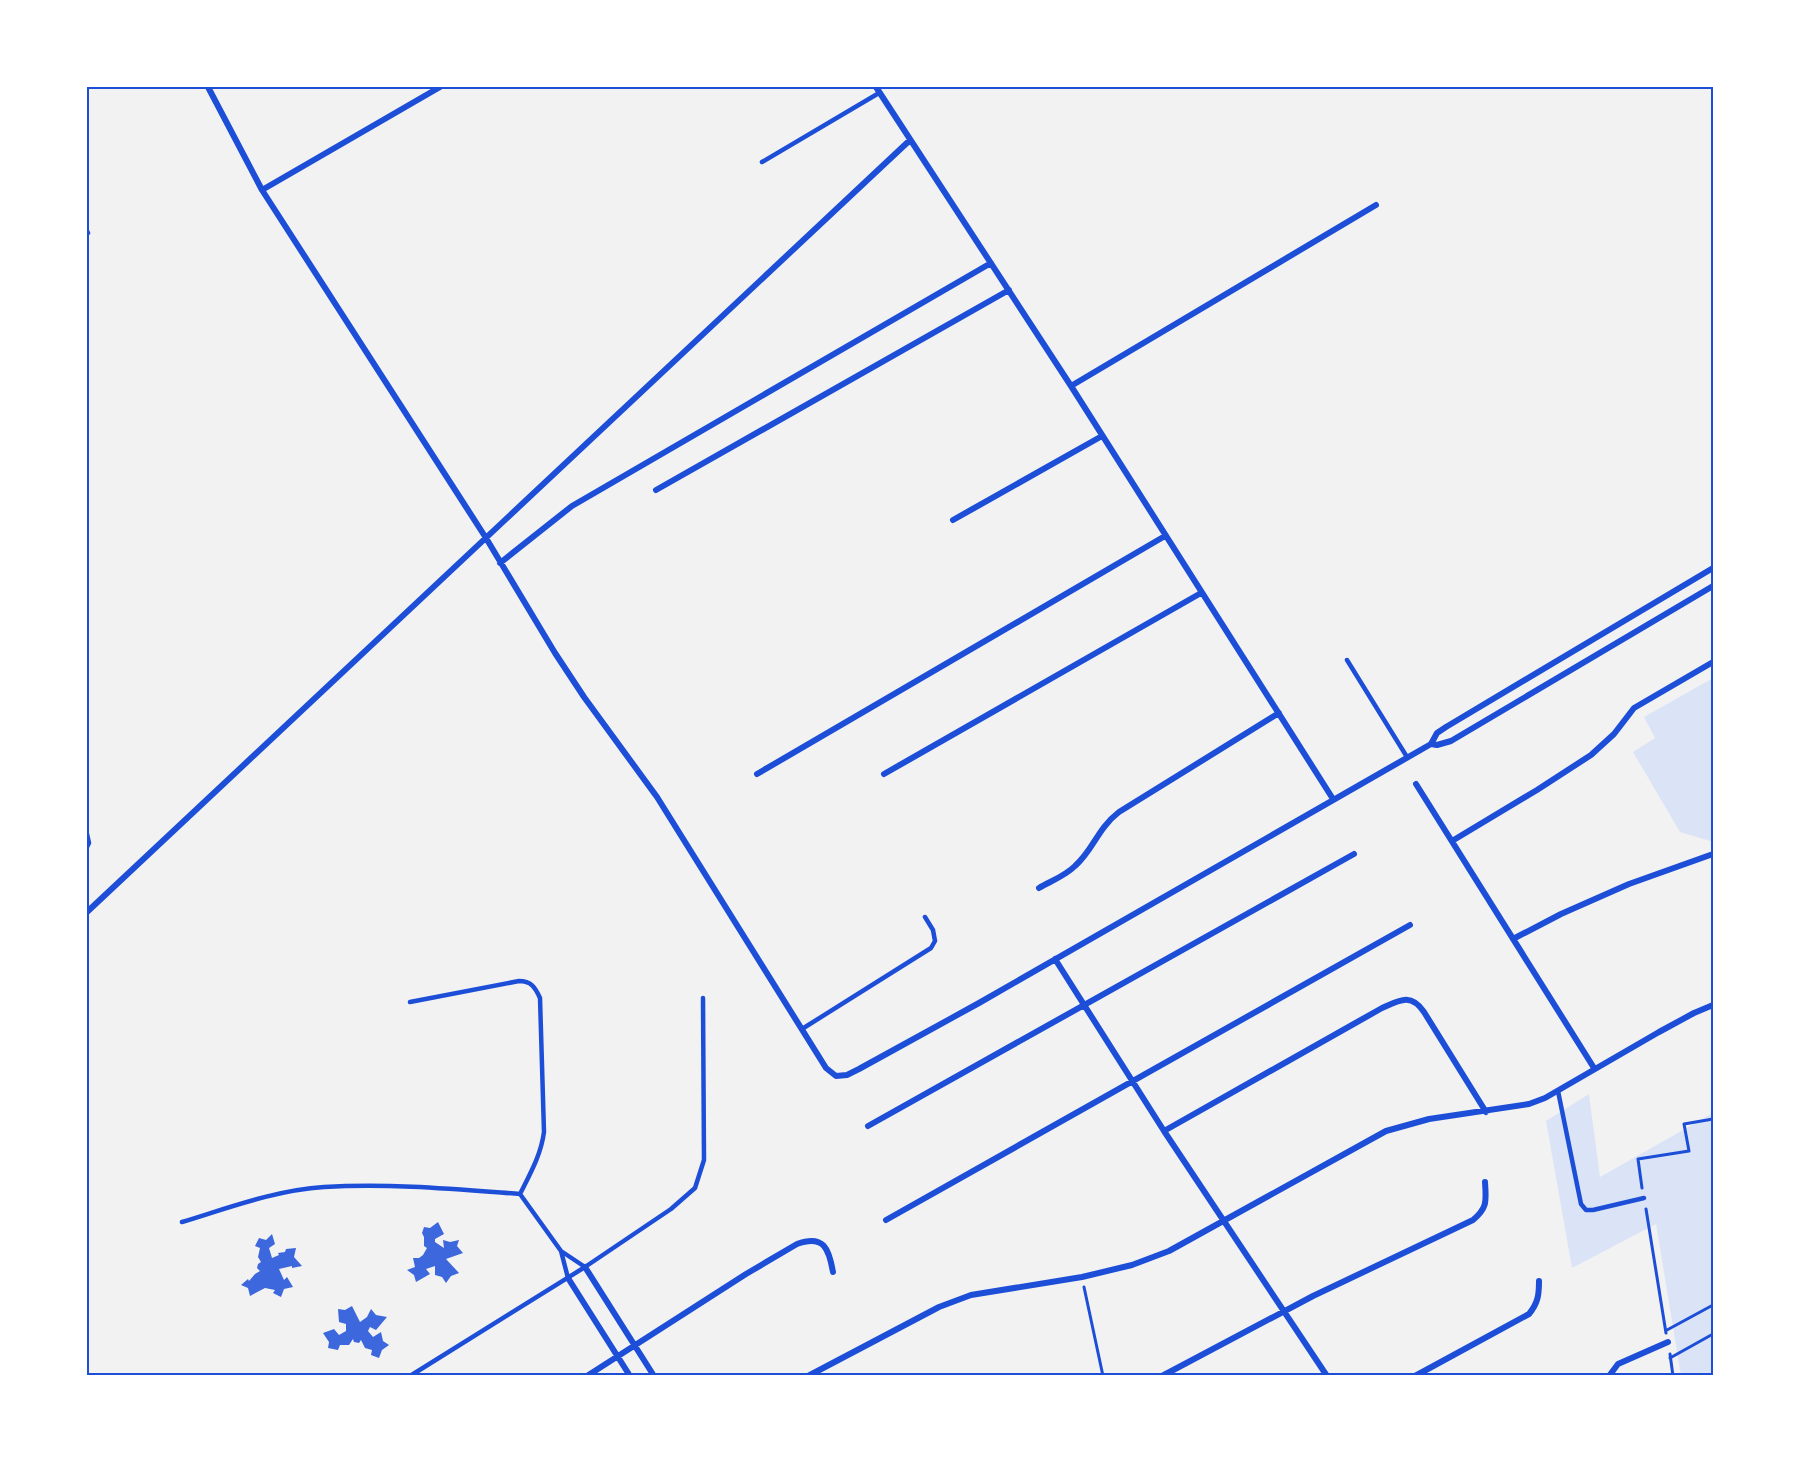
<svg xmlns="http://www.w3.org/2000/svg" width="1800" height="1463" font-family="Lato,sans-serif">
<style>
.green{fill:#dbe4f7}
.building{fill:#3d67dc}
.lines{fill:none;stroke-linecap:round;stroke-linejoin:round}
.path{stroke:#1d4ed8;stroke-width:3}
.service{stroke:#1d4ed8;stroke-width:4.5}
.minor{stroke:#1d4ed8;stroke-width:6}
.neatline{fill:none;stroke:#1d4ed8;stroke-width:2}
</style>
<rect width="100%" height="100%" fill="#f2f2f2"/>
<!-- green -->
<path class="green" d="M1713,678V839L1710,841L1680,832L1633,752L1655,738L1644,717Z
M1589,1094L1600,1177L1713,1113V1376H1681L1656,1224L1572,1268L1546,1121Z"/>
<!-- building -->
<path class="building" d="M438,1222L444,1234L435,1239V1242L444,1248L443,1240L450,1242L459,1240L457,1246L463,1253L446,1259L459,1273L451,1276L446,1283L442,1277L435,1275V1266L426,1269L430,1274L416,1282L414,1275L407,1270L415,1267L413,1258H419L423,1255L427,1248L424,1246V1237L422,1233L424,1227L430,1228Z
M272,1234L275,1244L269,1248L272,1258L279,1255L278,1253L285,1252L286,1249L296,1248L294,1257L302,1266L292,1268V1266L279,1269L284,1280L287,1277L293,1287L284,1289L281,1297L273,1293L275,1290L265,1288L250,1296L248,1288L241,1285L248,1279L249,1281L255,1274L260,1271L257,1268L258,1264L261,1262L258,1257L260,1248L255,1246L259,1238L266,1240Z
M352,1306L360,1322L367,1317L371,1309L376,1315L387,1317L376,1330L370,1327L368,1331L373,1337L381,1332L383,1341L389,1345L382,1350L379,1358L371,1355L372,1350L365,1348L361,1340L359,1343L354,1342L353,1339L349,1345H340L338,1350L328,1348L329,1342L323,1333L334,1329L339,1335L346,1331V1324L339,1322L338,1309L345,1310Z"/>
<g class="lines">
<!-- path -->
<path class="path" d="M1642,1188L1638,1159L1689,1151L1684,1124L1713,1119
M1646,1209L1666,1333
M1084,1287L1103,1376
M1667,1330L1713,1305
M1670,1354L1673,1376
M1670,1358L1713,1334"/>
<!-- service -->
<path class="service" d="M762,162L879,93
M87,231L88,233
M1347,660L1407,757
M87,834L89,843L87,847
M410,1002L519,981C531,981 535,987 540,998L544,1132C541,1155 530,1174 520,1194
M802,1029L931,948L935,941L933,930L925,917
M1558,1091L1581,1204L1586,1210H1593L1644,1198
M182,1222C228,1208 276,1190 324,1187C389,1183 454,1189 520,1194L561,1251L568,1278
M561,1251L585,1267
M410,1376L585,1267L671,1209L695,1188L704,1160L703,998"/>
<!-- minor -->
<path class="minor" d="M208,87L262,190L486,538L555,653L584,697L657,797L826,1068L836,1076L847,1075L859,1069L979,1003L1431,744L1437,733L1446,727L1713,568
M876,87L1071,386L1333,799
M262,190L440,87
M1071,386L1376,205
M656,490L1009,290
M953,520L1102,436
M500,563L572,506L991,263
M1431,744L1437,745L1451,741L1713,586
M757,774L1165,536
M884,774L1201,593
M1416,784L1594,1068
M1452,841L1537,790L1591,755L1614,734L1634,708L1713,662
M1039,888C1051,881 1065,876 1075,866C1094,849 1097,829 1119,812L1279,713
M87,912L909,141
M1513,939L1561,914L1629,884L1713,854
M1055,959L1164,1131L1327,1376
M868,1126L1354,854
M1164,1131L1382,1008C1400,1000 1411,993 1424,1012L1486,1112
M886,1220L1410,925
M585,1267L654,1376
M568,1278L630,1376
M587,1376L746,1274L797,1244C824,1234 829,1249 833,1272
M808,1376L939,1307L971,1295L1082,1277L1132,1265L1169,1251L1386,1131L1429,1119L1529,1104L1545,1098L1659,1032L1694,1013L1713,1005
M1162,1376L1313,1296L1473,1220C1488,1207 1486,1201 1485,1182
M1415,1376L1529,1314C1538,1303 1539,1295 1539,1281
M1609,1376L1618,1364L1668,1342"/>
</g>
<!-- border -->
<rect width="1800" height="1463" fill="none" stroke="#ffffff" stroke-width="177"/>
<rect x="88" y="88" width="1624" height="1286" class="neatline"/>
</svg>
